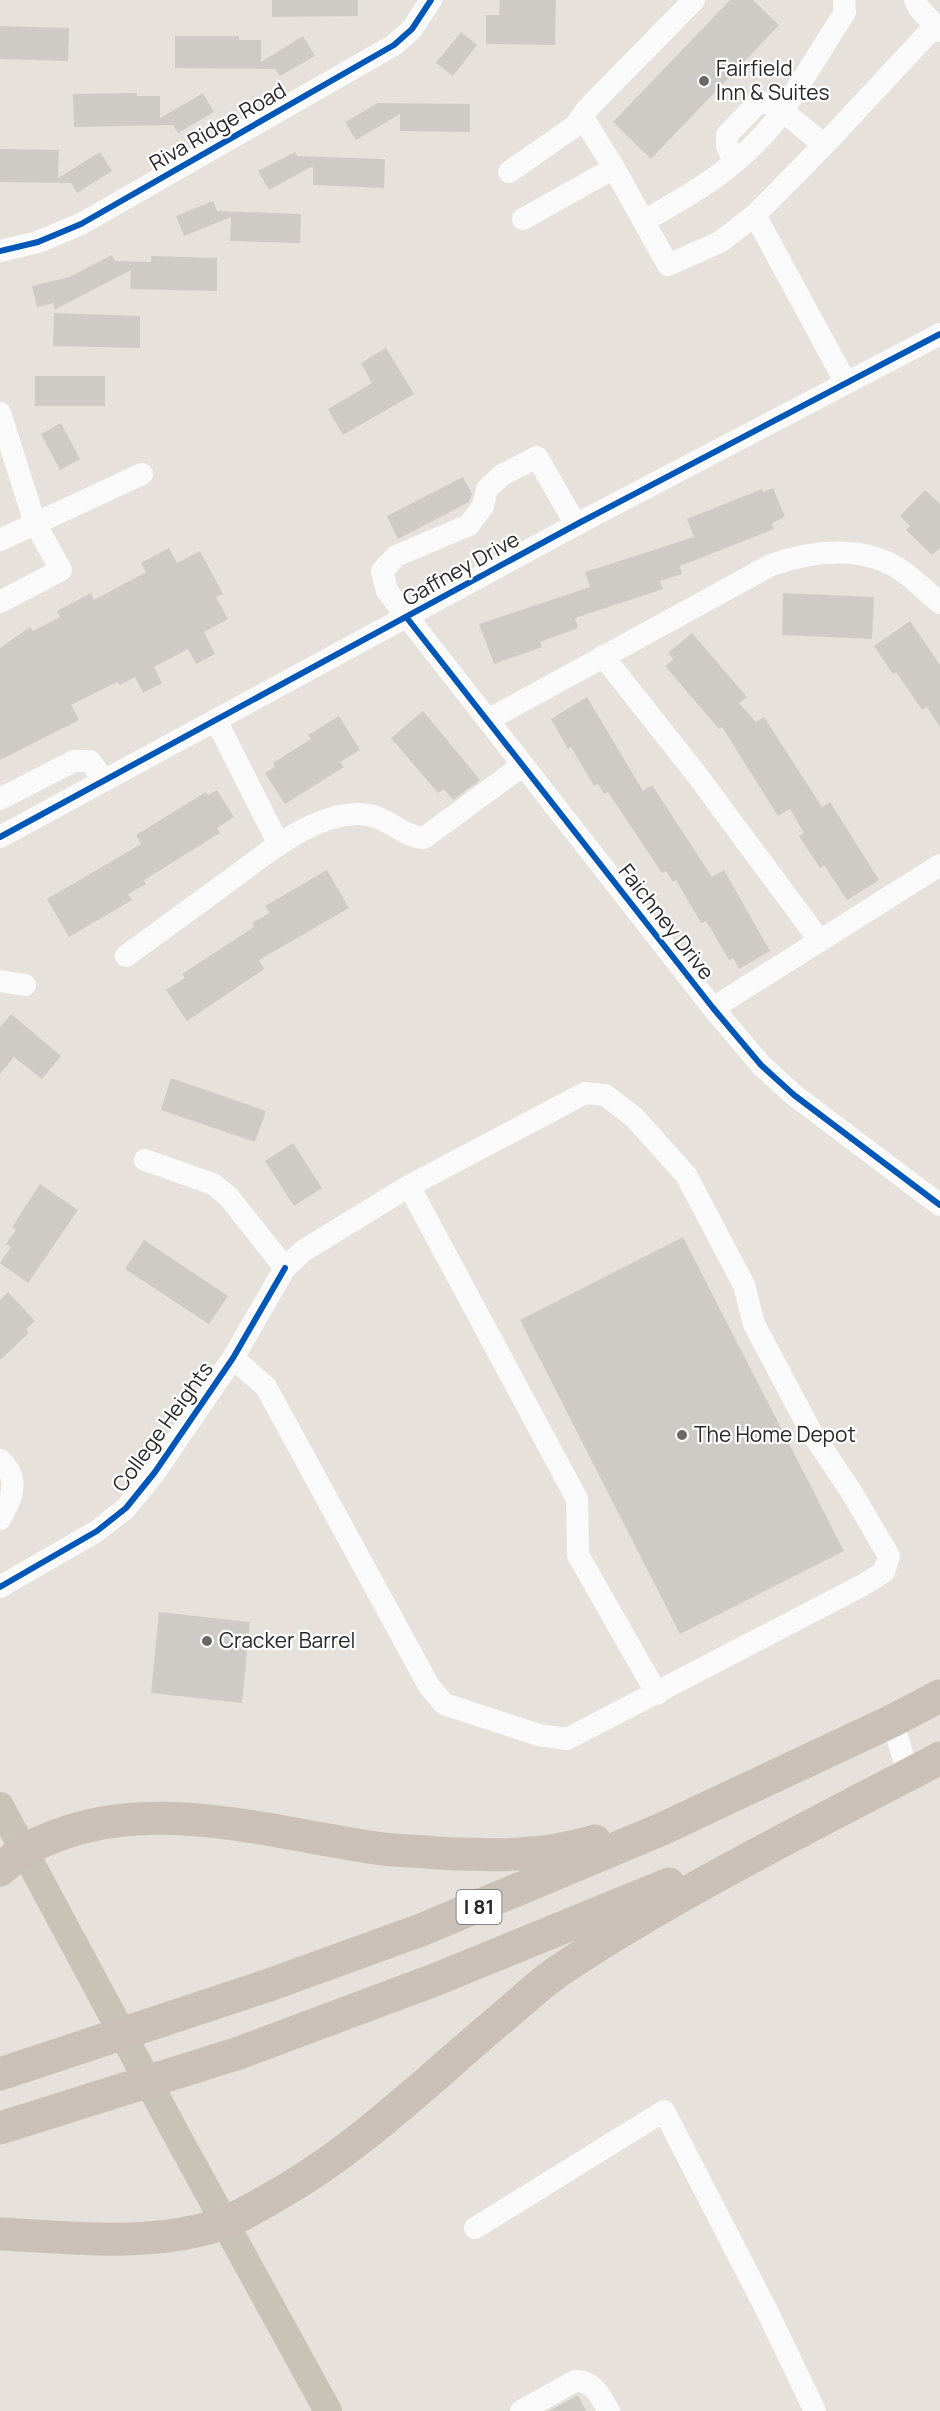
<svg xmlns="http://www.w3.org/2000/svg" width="940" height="2411" font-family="Manrope,sans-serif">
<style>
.building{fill:#cecbc7}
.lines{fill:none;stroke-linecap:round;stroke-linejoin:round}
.minor{stroke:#fbfafa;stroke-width:22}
.major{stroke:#c9c3b7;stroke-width:28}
.highway{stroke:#cbc0b7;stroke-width:33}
.cycleway-casing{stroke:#fff;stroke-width:10}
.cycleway{stroke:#0057b8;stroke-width:6}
.poi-dot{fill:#6a6866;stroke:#fff;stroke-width:2}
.labels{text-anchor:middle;stroke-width:4.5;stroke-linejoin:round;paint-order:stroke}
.shield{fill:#fff;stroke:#686868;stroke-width:1.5}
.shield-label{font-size:20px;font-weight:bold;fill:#272727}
.poi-label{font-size:21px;fill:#272727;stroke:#fff;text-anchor:start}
.street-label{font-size:21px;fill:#272727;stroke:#fff}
</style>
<rect width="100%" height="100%" fill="#e6e1db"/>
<!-- building -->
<path class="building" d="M272,0H358V16L272,17Z
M500,0H556L555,45L486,44V15H499Z
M730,0H753L779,25L651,159L613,122Z
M0,26L69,28L68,61L0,59Z
M461,32L477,45L453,76L436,63Z
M175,36H239V40H261V62L303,36L315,56L280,76L275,69L175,68Z
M137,93V96H160V118L203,93L214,112L178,133L173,125L74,127L73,94Z
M378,103L470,104V132L400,131V114L356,140L345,122Z
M0,149L59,150L58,178L100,152L112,171L77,193L71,183L0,182Z
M295,152L297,156L385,159L384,188L313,185V166L269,190L258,171Z
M213,201L217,211L301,214L300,243L230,241L231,217L184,236L176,216Z
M112,255L115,261L151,262V256L217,258V291L130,289L131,270L54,310V303L37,307L32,286L69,277Z
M54,313L140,316V348L53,346Z
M386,348L414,394L343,435L328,409L372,383L361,363Z
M35,376H105V406H35Z
M61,423L80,459L60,470L41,434Z
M463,477L472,494L469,502L398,539L387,516Z
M773,488L785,517L772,523L774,529L680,566L682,574L660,581L663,589L575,618L578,628L540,642L542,647L494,664L479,624L590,587L585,572L694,537L687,519L762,489L763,492Z
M925,490L940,504V548L932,555L906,530L910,526L900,516Z
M169,548L177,563L200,551L223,594L216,597L228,619L204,632L215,654L196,664L188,649L154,667L162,683L143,693L135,677L120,685L117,682L71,705L79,720L0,760V648L30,627L33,631L60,617L57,611L91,593L94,600L146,572L141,563Z
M783,593L874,597L872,639L782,635Z
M910,621L940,665V727L927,707L922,710L896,672L893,674L874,646Z
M692,633L747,697L739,703L756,722L764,717L822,807L830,802L879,880L847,900L824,865L820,868L799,836L804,833L790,809L778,816L722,727L719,729L665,666L674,659L668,653Z
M587,697L643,791L652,785L712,877L724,870L770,951L739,969L733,958L729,960L706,921L701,923L676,880L673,882L666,871L662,873L608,792L604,794L598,784L594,786L571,747L568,749L551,719Z
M423,711L480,780L453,800L444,789L438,793L391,738Z
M339,716L360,750L340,762L344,767L285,804L265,773L275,767L273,763L311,739L308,735Z
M217,790L234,817L217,828L220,833L144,880L146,884L128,894L132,900L69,937L47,899L141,844L136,835L206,792L208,795Z
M327,870L349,908L259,960L264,969L187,1021L166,990L185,978L182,974L254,927L252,923L270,913L265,906Z
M11,1014L61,1056L42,1079L14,1057L0,1074V1027Z
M171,1078L266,1111L255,1142L161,1110Z
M293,1143L322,1188L294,1206L265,1161Z
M40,1184L78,1210L28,1283L0,1263L11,1247L6,1244L16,1230L12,1227Z
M683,1237L844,1551L680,1634L520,1320Z
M144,1240L228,1296L209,1324L125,1269Z
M8,1292L35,1321L26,1329L29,1333L0,1360V1300Z
M159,1612L250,1622L242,1703L151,1693Z
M578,2395L586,2411H549Z"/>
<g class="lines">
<!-- minor -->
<path class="minor" d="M915,0L919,8L940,31
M582,116L614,168
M734,163L727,146V135L758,103H773L783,111L845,12L844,0
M509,172L575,126L588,108L694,0
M755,215L824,145L935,26
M523,219L614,168L668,265L720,242L755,215L846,383
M644,221C699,190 745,163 783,111L824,145
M0,251L38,242L81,224L394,45L412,29L431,0
M0,413L35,523L61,570L0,602
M576,525L537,457L502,475L487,489L483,506L469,525L396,556L382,571L387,591L713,1008L761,1065L794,1095L940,1205
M0,540L142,474
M603,656L697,775L820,941
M216,720L279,845
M488,720L771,565C814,550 866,544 905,573C917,582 928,593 940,603
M0,799L74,761H90L104,780
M0,837L579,523L940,334
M126,956C158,933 190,909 222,886C260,859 308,815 357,814C386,813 401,837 424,838L523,765
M0,981L25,985
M713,1008L940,865
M145,1160L213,1184L228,1196L285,1268
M409,1186L577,1499L578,1555L657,1694
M0,1460C21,1480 12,1497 0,1519
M0,1587L97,1531L126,1508L155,1472L233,1358L285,1268L303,1251L409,1186L585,1093L605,1095L634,1117L686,1175L744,1285L754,1324L810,1430L852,1493L889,1556L884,1572L863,1585L567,1739L539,1735L444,1704L429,1686L266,1387L233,1358
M892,1721L908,1772
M475,2228L664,2111L766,2309L815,2411
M521,2411L575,2381C594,2380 600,2397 609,2411"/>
<!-- major -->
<path class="major" d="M0,1806L181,2143L328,2411"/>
<!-- highway -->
<path class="highway" d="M0,1870C8,1863 16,1855 25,1850C136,1788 266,1833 383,1849C401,1851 419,1851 437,1853C494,1856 540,1857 595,1841
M0,2074L269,1985L421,1930L662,1829L892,1721L940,1696
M0,2128L239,2053L437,1979L669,1884
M0,2234C66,2237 135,2246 201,2230C228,2224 251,2210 275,2196C357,2150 425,2083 497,2022C518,2005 538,1985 560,1970C680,1890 812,1826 940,1758"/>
<!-- cycleway casing -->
<g class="cycleway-casing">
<path id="cycleway" d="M0,251L38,242L81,224L394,45L412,29L431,0
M407,618L713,1008L761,1065L794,1095L940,1205
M0,837L579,523L940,334
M0,1587L97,1531L126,1508L155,1472L233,1358L285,1268"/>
</g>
<!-- cycleway -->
<use href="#cycleway" class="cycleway"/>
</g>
<!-- markers -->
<g class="poi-dot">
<circle cx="704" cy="81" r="6"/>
<circle cx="682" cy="1435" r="6"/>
<circle cx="207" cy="1641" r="6"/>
</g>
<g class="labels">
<!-- shield labels -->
<rect class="shield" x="456.5" y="1890" width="45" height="34" rx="4.5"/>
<g class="shield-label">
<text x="479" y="1914">I 81</text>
</g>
<!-- poi labels -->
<g class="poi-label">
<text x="716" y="76">Fairfield<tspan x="716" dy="24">Inn &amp; Suites</tspan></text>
<text x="694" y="1442">The Home Depot</text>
<text x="219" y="1648">Cracker Barrel</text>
</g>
<!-- street labels -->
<g class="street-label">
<text transform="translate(218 127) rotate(-30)" y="7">Riva Ridge Road</text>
<text transform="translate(461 569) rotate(-29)" y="7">Gaffney Drive</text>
<text transform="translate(666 922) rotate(52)" y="7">Faichney Drive</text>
<text transform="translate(163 1427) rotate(-54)" y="7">College Heights</text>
</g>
</g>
</svg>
